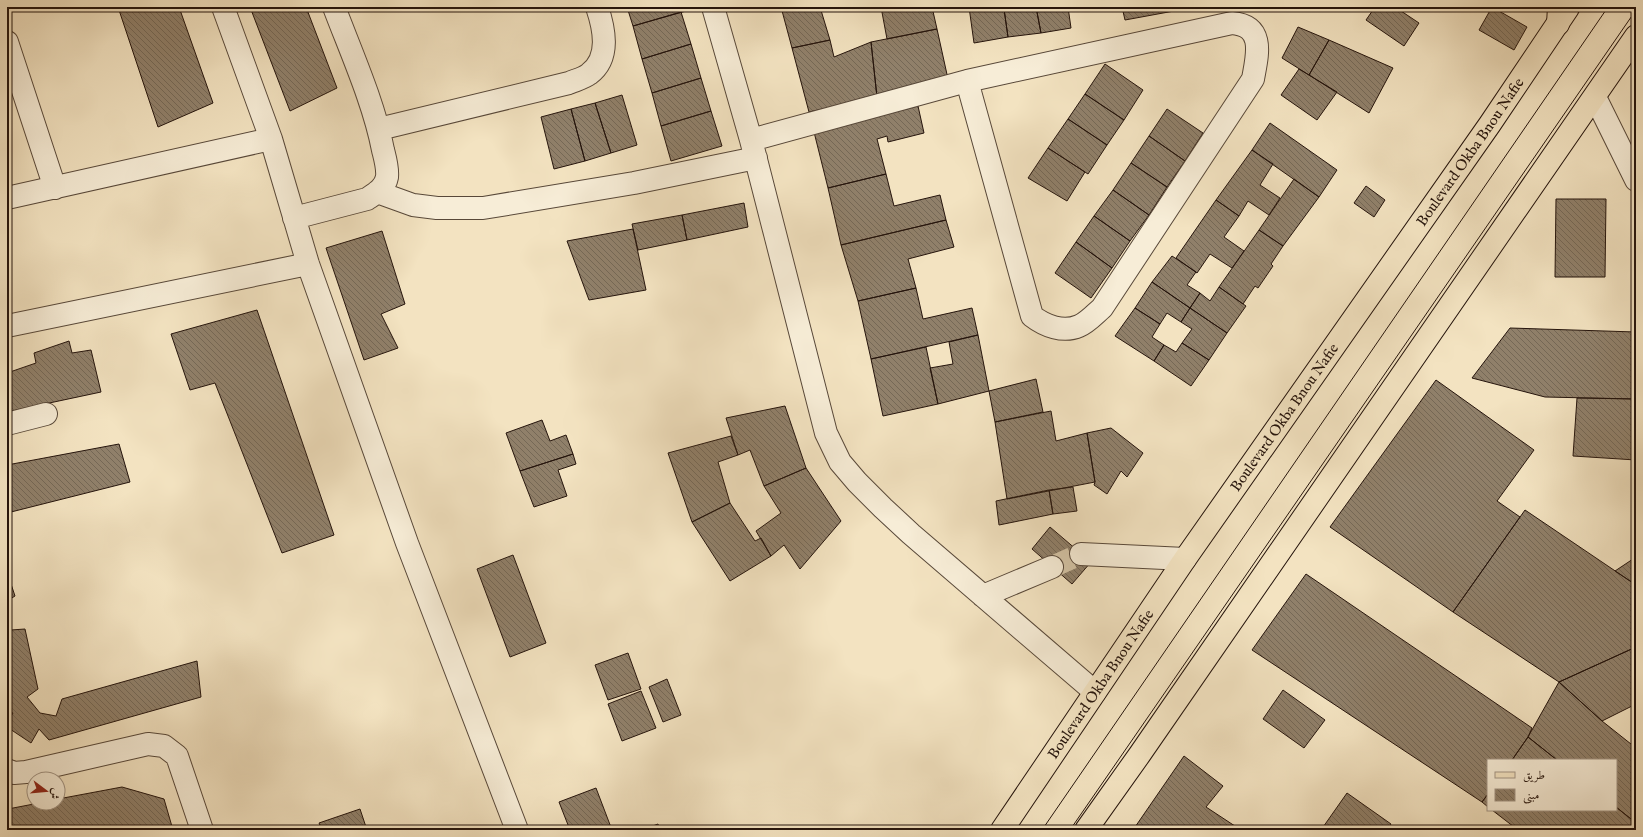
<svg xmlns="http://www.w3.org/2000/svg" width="1643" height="837" font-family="'IM FELL English',Amiri,serif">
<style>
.building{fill:url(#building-back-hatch);stroke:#25140c}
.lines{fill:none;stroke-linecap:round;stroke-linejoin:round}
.minor-tunnel{stroke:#d4c4a6;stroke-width:22;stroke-dasharray:22 11;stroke-linecap:butt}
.minor-casing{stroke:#584839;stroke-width:24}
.major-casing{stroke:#25140c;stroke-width:24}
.highway-casing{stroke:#25140c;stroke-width:24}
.minor{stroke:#f7edd7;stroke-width:22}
.major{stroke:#f3e3c1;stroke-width:22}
.highway{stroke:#f3e3c1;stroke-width:22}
.tram{stroke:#25140c;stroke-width:1}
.labels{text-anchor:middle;stroke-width:4;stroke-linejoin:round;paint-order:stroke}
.street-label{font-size:15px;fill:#25140c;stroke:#f7edd7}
</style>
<defs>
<pattern id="building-back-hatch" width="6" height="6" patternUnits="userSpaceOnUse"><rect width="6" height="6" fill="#90806a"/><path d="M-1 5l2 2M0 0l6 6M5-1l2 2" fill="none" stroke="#756856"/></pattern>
</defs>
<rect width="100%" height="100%" fill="#f3e3c1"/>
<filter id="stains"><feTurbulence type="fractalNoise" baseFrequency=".005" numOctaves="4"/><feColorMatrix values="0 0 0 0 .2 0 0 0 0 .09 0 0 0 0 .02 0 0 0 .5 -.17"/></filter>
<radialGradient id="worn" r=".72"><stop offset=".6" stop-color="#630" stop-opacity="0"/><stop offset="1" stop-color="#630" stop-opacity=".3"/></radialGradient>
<!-- building -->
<path class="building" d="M118,7H179L213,103L158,127Z
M250,7H306L337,88L290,111Z
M627,7H685L686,11L633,26Z
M781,7H820L830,40L792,48Z
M881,7H932L937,29L887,39Z
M969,7H993L994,11L1004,9L1008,37L974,43Z
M993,7H1013L994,11Z
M1013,7H1036L1041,33L1008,37L1004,9Z
M1036,7H1068L1071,28L1041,33Z
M1122,7H1173L1174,11L1125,20Z
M1173,7H1198L1174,11Z
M1375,7H1395L1419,23L1404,46L1366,20Z
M1492,7L1527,27L1514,50L1479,30Z
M681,12L691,44L642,59L633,26Z
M1298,27L1329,40L1309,75L1282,58Z
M937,29L948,79L877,97L871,42Z
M830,40L834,57L871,42L877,97L809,112L792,48Z
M1329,40L1393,68L1369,113L1309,75Z
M691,44L701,78L652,93L642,59Z
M1105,64L1143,90L1124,120L1085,94Z
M1299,69L1337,92L1317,120L1281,95Z
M701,78L711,111L661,126L652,93Z
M1085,94L1124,120L1107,145L1068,119Z
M622,95L637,145L611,153L595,103Z
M595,103L611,153L585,161L571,109Z
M918,106L924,133L888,142L887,136L877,139L886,174L828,188L814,132Z
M571,109L585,161L554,169L541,117Z
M1167,109L1203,133L1185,161L1149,136Z
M711,111L722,146L671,161L661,126Z
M1068,119L1107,145L1088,174L1048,148Z
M1270,123L1337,170L1319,197L1252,150Z
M1149,136L1185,161L1167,187L1131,163Z
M1048,148L1085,172L1067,201L1028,178Z
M1252,150L1273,164L1260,185L1280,198L1269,215L1248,201L1239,216L1216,200Z
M1131,163L1167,187L1149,215L1113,190Z
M886,174L894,206L940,195L946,220L841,245L828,188Z
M1294,179L1319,197L1283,246L1259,230Z
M1366,186L1385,200L1374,217L1354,203Z
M1113,190L1149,215L1130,241L1094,216Z
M1556,199H1606L1605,277H1555Z
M1216,200L1239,216L1224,237L1244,251L1232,268L1210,254L1197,273L1176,258Z
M744,203L748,227L687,240L682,215Z
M682,215L687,240L638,250L632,224Z
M1094,216L1130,241L1112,268L1076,242Z
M946,220L954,247L908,259L916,288L858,301L841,245Z
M633,229L646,290L589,300L567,241Z
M1259,230L1283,246L1271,264L1273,266L1258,288L1255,286L1243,304L1219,287Z
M382,231L405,304L381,314L398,348L364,360L326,248Z
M1076,242L1112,268L1091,298L1055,273Z
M1172,256L1196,272L1187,285L1200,293L1190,308L1152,282Z
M1152,282L1190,308L1181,322L1167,313L1160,324L1135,308Z
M1219,287L1246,306L1227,333L1190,308L1200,293L1210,301Z
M916,288L923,319L972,308L978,335L871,359L858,301Z
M1135,308L1160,324L1152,337L1164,345L1154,361L1115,336Z
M1190,308L1227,333L1209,360L1182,343L1192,329L1181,322Z
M257,310L334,535L282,553L215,383L190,390L171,334Z
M1510,328L1636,332V399L1545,397L1472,378Z
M978,335L989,391L938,404L930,368L953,364L949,342Z
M69,341L72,353L91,350L101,392L7,412V373L36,363L34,353Z
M1182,343L1209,360L1191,386L1154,361L1164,345L1176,352Z
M926,347L938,404L883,416L871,359Z
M1036,379L1043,412L995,422L989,391Z
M1436,380L1534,450L1497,501L1520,517L1453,612L1330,527Z
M1577,398L1636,399V460L1573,456Z
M785,406L806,468L764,486L750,450L738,455L726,418Z
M1051,411L1056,441L1087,433L1095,482L1007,499L995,422Z
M542,420L550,441L566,435L573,454L520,471L506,433Z
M1111,428L1143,453L1127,477L1121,471L1107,494L1094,485L1095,482L1087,433Z
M731,436L738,455L718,462L730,503L692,522L668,453Z
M119,444L130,482L7,513V465Z
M573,454L576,464L558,470L567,496L534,507L520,471Z
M806,468L841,521L800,569L784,545L771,556L756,531L781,513L764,486Z
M1073,487L1077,511L1053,514L1049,490Z
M1049,490L1053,514L999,525L996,501Z
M730,503L755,541L761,538L771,556L730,581L692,522Z
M1525,510L1636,585V647L1559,682L1453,612Z
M1050,527L1091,562L1072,584L1032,549Z
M513,555L546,643L510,657L477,569Z
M1636,557V585L1615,571Z
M7,572L15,596L7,601Z
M1306,574L1532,728L1528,737L1512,760H1488V794L1482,802L1252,650Z
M7,615L11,630L25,629L38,689L27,697L40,713L56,716L62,699L197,661L201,697L49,740L39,729L31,743L7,727V723L13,713L7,711Z
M1636,647V704L1602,721L1559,682Z
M628,653L641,689L608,700L595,665Z
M667,679L681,715L663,722L649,687Z
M1559,682L1602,721L1636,748V823L1616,807V760H1557L1528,737Z
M1283,690L1325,720L1304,748L1263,719Z
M641,691L656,728L622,741L608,704Z
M1528,737L1557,760H1512Z
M1184,756L1223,786L1206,807L1241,830H1133Z
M122,787L164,799L173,830H7L8,809L39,803H58V799Z
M596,788L612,830H570L559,802Z
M1347,793L1391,824L1387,830H1321Z
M1488,794V807L1482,802Z
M1616,807L1636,823V830H1518L1492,810H1616Z
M360,809L367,830H322L319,823Z
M658,824L660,830H642Z"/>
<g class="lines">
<!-- minor-tunnel -->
<path class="minor-tunnel" d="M1052,567L1081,554"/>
<!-- minor casing -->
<g class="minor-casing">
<path id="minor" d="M223,7L271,139L308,264L407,543L517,830
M713,7L751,140L826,433L840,462L857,482L883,508L911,534L1095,692
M7,42L55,188
M1595,97L1636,180
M379,129L569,83C576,80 584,78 589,74C611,58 604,28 597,7
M751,140L967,81L1232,23C1266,26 1257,56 1253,79L1102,308C1095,314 1087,323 1079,326C1063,333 1045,326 1032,316L967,81
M377,192L413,205L437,208H483L634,183L756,158
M7,198L271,139
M294,218L367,199C376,193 385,188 387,177C388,168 385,158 383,150C374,103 351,52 334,7
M7,326L308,264
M7,424L46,414
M1081,554L1185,559
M983,596L1052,567
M7,770L14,773L26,772L148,744L164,746L177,756L202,830"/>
</g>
<!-- major casing -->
<g class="major-casing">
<g id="major">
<path id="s1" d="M1002,830L1185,559L1490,124L1568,8"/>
<path d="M1086,830L1140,754L1636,36"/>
</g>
</g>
<!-- highway casing -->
<g class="highway-casing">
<path id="highway" d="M1558,24L1559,7"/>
</g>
<!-- minor -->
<use href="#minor" class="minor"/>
<!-- major -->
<use href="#major" class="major"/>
<!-- highway -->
<use href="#highway" class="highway"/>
<!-- tram -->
<path class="tram" d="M1042,830L1608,7
M1070,830L1636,10"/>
</g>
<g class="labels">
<!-- street labels -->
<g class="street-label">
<text dy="5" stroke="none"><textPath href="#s1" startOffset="824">Boulevard Okba Bnou Nafie</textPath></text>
<text dy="5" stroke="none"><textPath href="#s1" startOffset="500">Boulevard Okba Bnou Nafie</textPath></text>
<text dy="5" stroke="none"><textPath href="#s1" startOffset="176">Boulevard Okba Bnou Nafie</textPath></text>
</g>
</g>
<!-- margin -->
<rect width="1643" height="837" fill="none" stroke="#f3e3c1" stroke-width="24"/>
<rect x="8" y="8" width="1627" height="821" fill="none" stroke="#25140c" stroke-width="2"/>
<rect x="12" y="12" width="1619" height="813" fill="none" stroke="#25140c"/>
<!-- legend -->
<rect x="1487" y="759" width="130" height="52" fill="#f7edd7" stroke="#a39686"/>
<rect x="1495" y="772" width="20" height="6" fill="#f3e3c1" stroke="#a39686"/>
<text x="1523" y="779" font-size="12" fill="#25140c">طريق</text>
<rect x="1495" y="789" width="20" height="12" fill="url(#building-back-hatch)" stroke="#a39686"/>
<text x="1523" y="799" font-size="12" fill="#25140c">مبنى</text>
<!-- north arrow -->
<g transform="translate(46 791) rotate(106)"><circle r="19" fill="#f7edd7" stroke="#a39686"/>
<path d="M0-3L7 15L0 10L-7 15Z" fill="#8f2418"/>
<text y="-6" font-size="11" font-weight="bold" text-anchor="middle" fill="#25140c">ش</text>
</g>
<rect width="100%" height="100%" filter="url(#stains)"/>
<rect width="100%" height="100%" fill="url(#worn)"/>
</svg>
